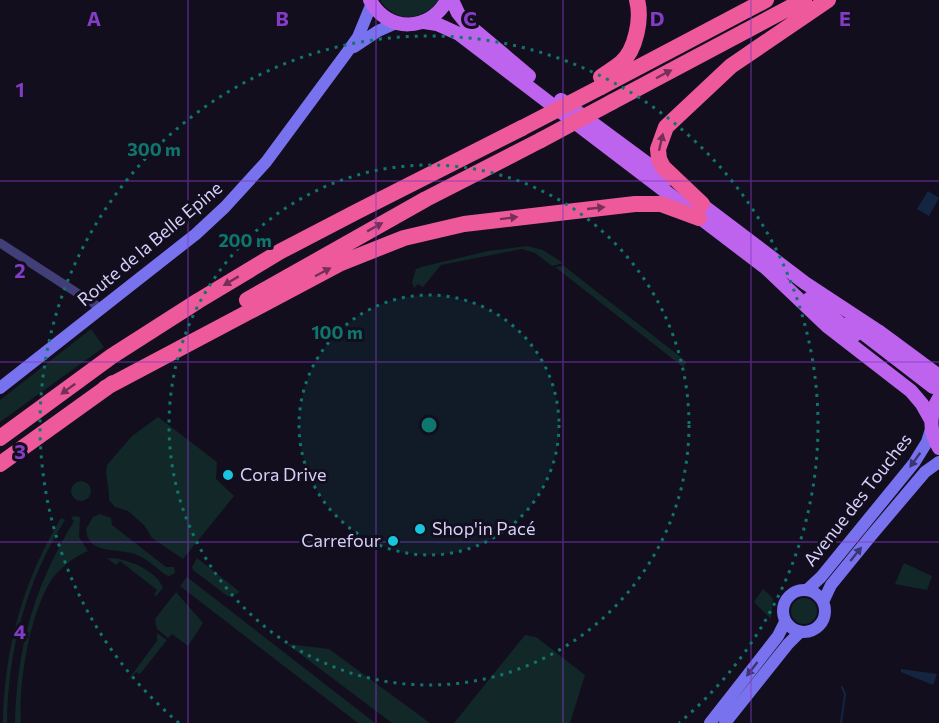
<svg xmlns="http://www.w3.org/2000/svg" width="939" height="723" font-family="Commissioner,sans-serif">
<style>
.green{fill:#122727}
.water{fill:#142542}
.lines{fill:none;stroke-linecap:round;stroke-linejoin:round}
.stream{stroke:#142542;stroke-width:2}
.street{stroke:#423e78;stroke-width:9}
.secondary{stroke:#7972ef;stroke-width:12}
.primary{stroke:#be63ee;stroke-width:14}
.highway{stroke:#ed599b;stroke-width:16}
.highway-bridge{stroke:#ed599b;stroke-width:16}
.oneway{fill:#753056}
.oneway2{fill:#3b3672}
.grid{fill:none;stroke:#843cc5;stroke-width:1.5;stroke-opacity:0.55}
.ring{fill:none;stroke:#0f766e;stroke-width:3;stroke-dasharray:3 6}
.poi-dot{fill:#18c4de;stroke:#120e1e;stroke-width:2}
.labels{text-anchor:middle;stroke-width:6;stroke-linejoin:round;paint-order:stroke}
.street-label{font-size:18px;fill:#d6d0fa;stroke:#120e1e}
.poi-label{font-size:18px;fill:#d6d0fa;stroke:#120e1e;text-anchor:start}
.grid-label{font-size:20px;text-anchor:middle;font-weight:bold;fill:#843cc5;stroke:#120e1e;stroke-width:6;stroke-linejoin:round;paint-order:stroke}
.centre{fill:#0f766e;stroke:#120e1e;stroke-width:3}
.ring-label{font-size:18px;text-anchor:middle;font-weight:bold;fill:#0f766e;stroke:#120e1e;stroke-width:6;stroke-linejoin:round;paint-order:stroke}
</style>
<rect width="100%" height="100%" fill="#120e1e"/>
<!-- green -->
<path class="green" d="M380,0H440C422,20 397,25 380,0Z
M527,246L543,250L563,263L552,266L535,253L522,249L441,265L423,287L418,284L414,288L412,282L416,269L421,267L488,251Z
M564,266L687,362L683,367L555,267Z
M91,329L104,347L0,422V400Z
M158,417L217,462L216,479L234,496L183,559L152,538L144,525L128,511L115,507L109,500C110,488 104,475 107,465L132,436Z
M71 491a10 10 0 1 1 20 0a10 10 0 1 1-20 0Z
M100,514L111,518L112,525L166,567H174L175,573L169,576L166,575C157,569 149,560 139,556C120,546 88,557 86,529L93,517Z
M74,516L80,517L79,537L88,551C75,556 60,568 52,579C30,612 18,684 21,723H15C17,646 34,587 74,521L71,518Z
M61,518L65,520C26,582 8,650 7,723H3C4,649 23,581 61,518Z
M107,558C124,557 157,570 163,588L156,596L154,594L157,590L120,561L116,565Z
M197,558L240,592L231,597L226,595L193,570L192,567Z
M904,563L932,576L927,590L895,584Z
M187,577L375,723H358L180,586Z
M763,589L773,598L771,619L754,602Z
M176,592L203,623L188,646L172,634L168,638L157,629L155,619Z
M791 611a13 13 0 1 1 26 0a13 13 0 1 1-26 0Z
M157,633L167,640L140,674L136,672L127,681L157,641Z
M525,635L536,637L585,675L570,723H454Z
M287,644L329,649L430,723H392Z"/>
<!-- water -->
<path class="water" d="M928,191L939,198L929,216L917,209Z
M901,669L937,674L933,685L901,672Z"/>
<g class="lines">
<!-- stream -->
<path class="stream" d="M841,723L845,694L842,687"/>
<!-- street -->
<path class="street" d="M0,243L102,309"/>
<!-- secondary -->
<path class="secondary" d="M354,47L378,31L396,23
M0,388L196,234L225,207L266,162L348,51L358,37L372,3
M783 611a21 21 0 1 1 42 0a21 21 0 1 1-42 0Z
M807,590L821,577L914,463L927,442L931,429
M823,602L831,585L870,537L925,472L939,462
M710,723L778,636L785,622
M725,723L788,644L800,632"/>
<!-- primary -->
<path class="primary" d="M370,0C387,33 430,32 447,0
M452,0L458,13L466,23L529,76
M424,22L437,24L459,34L766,268L827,326L911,391L922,404L931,420
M561,100L668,179
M693,198L805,283L878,331L939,376
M809,299L855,335
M850,323L933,387
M939,398C929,414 929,431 939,448"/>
<!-- highway -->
<path class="highway" d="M601,77C608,72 615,68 621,63C636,50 642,18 637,0
M601,87L766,0
M612,102L804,0
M702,204L663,167L659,159L658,149L666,127L731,66L828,0
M247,300L426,199L541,140
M105,388L341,263L404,238L464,224L635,204H661L699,218
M0,438L112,356L198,301L281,251L358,211L522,128
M0,464L113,383"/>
<!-- highway-bridge -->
<path class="highway-bridge" d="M522,128L601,87
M541,140L612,102"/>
</g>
<!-- one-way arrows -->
<defs><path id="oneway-solid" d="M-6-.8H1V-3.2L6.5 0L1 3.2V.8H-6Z" transform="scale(1.5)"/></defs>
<g class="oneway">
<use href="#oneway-solid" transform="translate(664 74) rotate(-28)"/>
<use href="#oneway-solid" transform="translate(661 142) rotate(-77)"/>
<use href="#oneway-solid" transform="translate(596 208) rotate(-6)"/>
<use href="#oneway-solid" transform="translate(509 218) rotate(-7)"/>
<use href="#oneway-solid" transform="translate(375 227) rotate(-29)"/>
<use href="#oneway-solid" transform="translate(323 272) rotate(-28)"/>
<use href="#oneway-solid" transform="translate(231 281) rotate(149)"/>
<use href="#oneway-solid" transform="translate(68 389) rotate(144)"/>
</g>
<g class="oneway2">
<use href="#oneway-solid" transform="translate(915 460) rotate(126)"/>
<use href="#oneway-solid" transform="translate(856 554) rotate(-51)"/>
<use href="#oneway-solid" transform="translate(752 669) rotate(128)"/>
</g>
<!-- grid -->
<path class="grid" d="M188,0V723M376,0V723M563,0V723M751,0V723M0,181H939M0,362H939M0,542H939"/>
<!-- distance rings -->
<circle cx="429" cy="425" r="130" fill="#0f766e" fill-opacity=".12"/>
<g class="ring">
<circle cx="429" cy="425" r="130"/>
<circle cx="429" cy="425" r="260"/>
<path d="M179 723A389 389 0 1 1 679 723"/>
</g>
<!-- markers -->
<g class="poi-dot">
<circle cx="228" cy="475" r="6"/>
<circle cx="420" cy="529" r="6"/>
<circle cx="393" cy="541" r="6"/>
</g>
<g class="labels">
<!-- street labels -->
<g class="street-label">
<text transform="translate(150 244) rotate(-40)" y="6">Route de la Belle Epine</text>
<text transform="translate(858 500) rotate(-52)" y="6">Avenue des Touches</text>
</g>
<!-- poi labels -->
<g class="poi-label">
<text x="240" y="481">Cora Drive</text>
<text x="432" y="535">Shop'in Pacé</text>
<text x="381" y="547" text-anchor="end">Carrefour</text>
</g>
</g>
<g class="grid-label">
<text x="94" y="26">A</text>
<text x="282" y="26">B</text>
<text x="470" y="26">C</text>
<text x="657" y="26">D</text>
<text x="845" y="26">E</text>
<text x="20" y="97">1</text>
<text x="20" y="278">2</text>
<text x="20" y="459">3</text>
<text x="20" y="639">4</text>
</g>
<circle cx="429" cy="425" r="9" class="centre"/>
<g class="ring-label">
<text x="154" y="156">300 m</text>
<text x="245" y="247">200 m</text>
<text x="337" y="339">100 m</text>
</g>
</svg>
